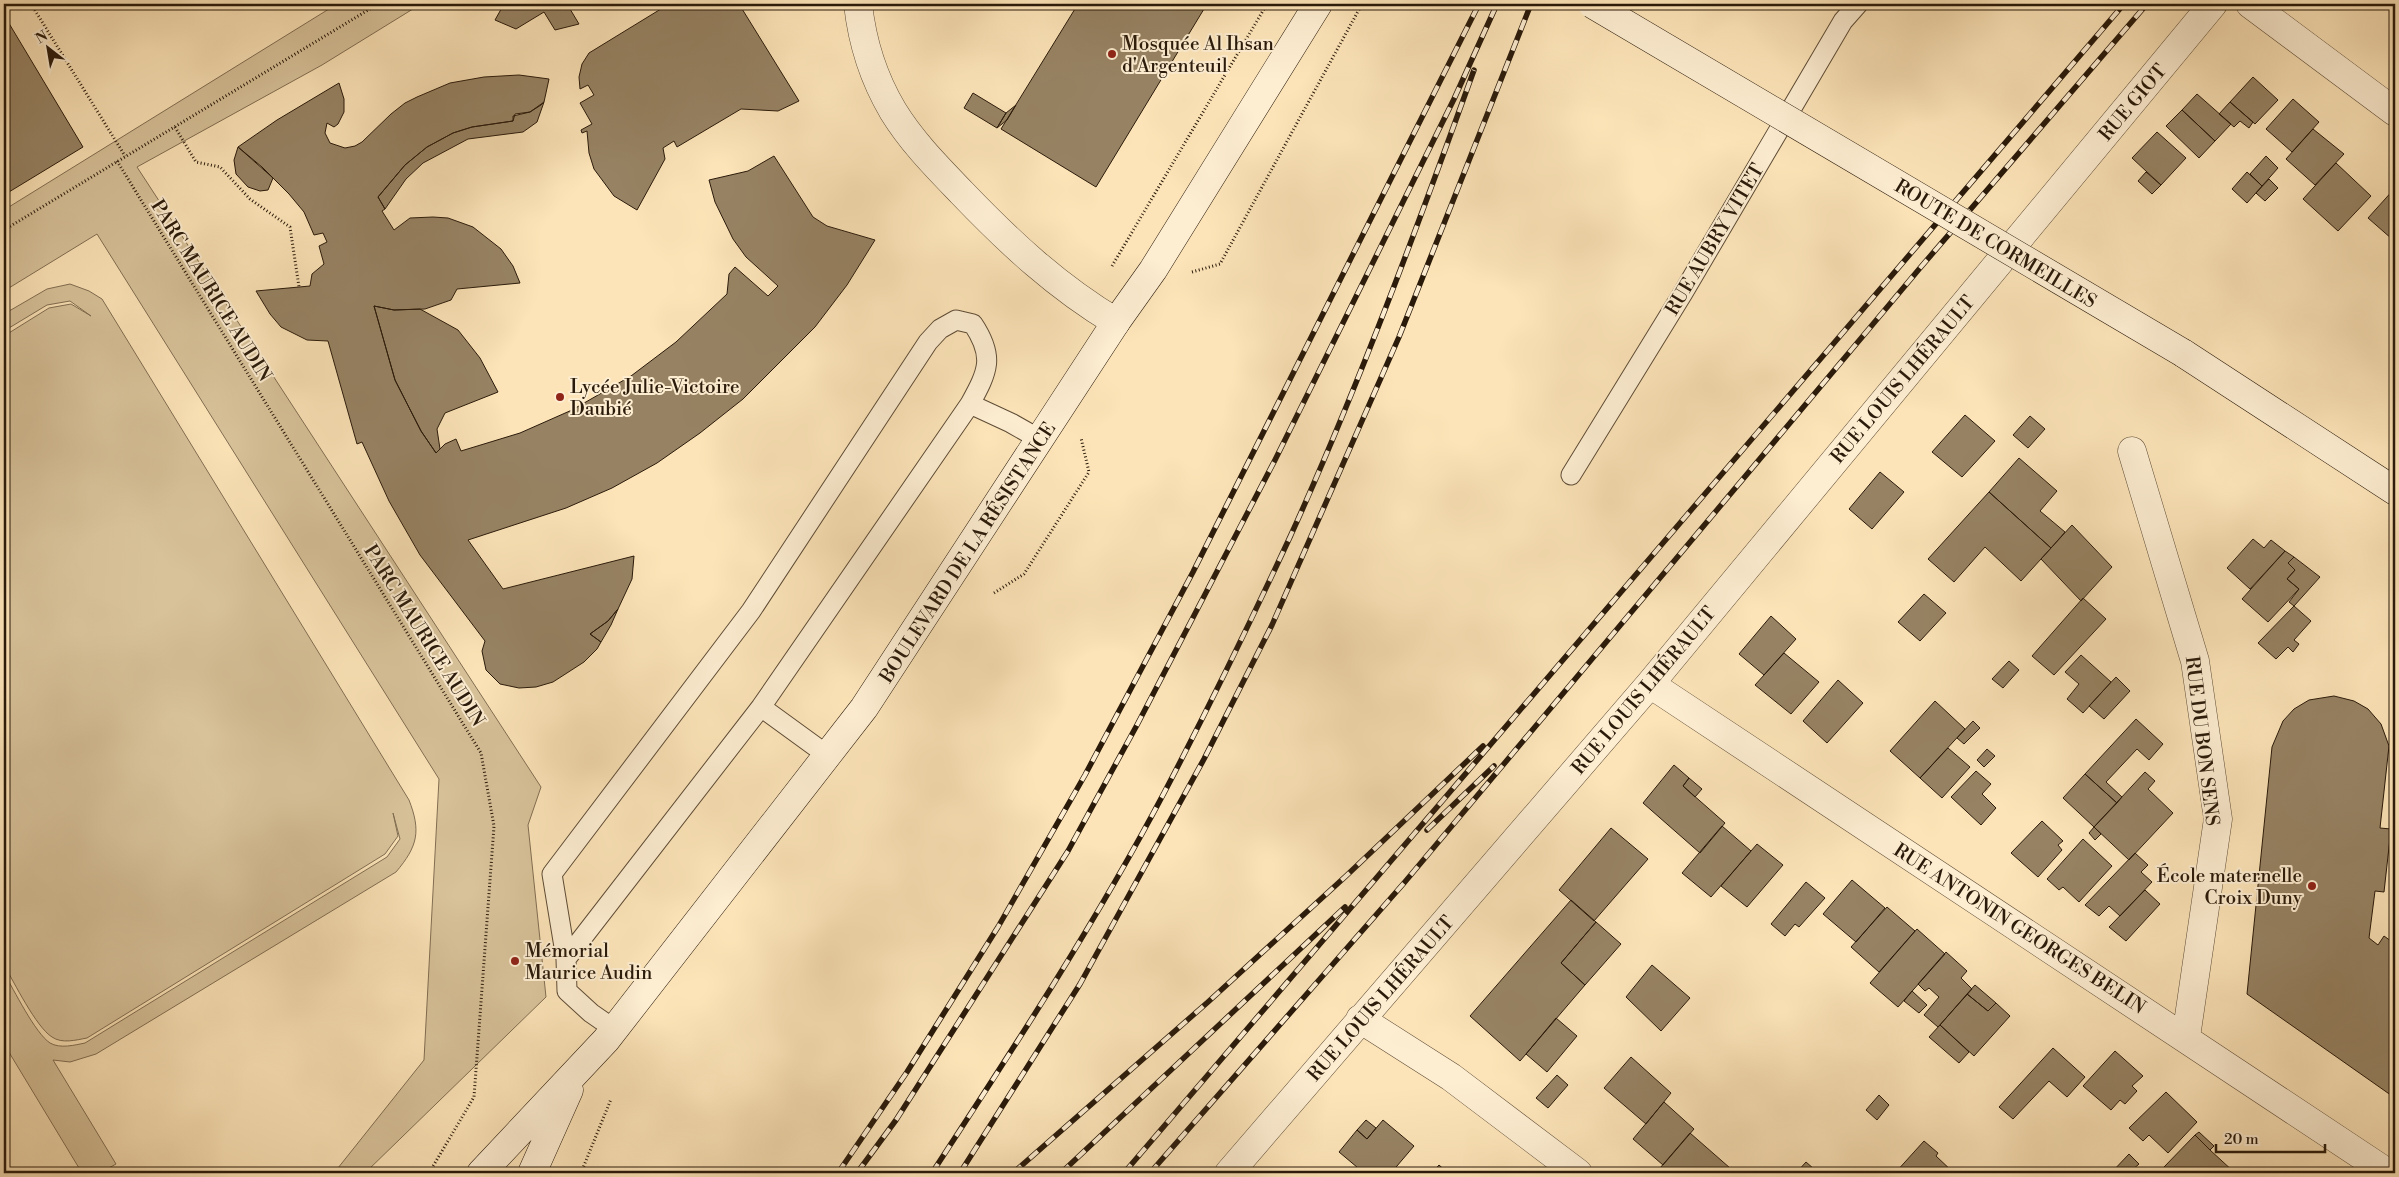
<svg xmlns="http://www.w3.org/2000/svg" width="2399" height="1177" font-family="'Libre Bodoni',serif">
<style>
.green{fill:#d8c29a;stroke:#816e52}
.building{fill:#978364;stroke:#2a1a0a}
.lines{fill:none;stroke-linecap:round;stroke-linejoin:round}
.lane-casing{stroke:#5e4c36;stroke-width:21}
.street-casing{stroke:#5e4c36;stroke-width:29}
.secondary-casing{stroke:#2a1a0a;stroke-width:29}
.path{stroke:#2a1a0a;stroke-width:3;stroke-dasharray:1 2.5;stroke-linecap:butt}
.lane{stroke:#fdedd1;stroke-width:19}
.street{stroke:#fdedd1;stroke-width:28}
.secondary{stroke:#fdedd1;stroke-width:28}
.rail-casing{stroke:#2a1a0a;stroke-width:5.5}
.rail{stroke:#fdedd1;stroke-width:4;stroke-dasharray:11;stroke-linecap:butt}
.secondary-bridge-casing{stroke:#2a1a0a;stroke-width:29;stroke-linecap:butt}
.secondary-bridge{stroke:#fdedd1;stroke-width:28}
.poi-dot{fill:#8f2418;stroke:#fdedd1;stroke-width:2}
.labels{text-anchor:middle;stroke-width:4;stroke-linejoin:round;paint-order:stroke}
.poi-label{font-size:19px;fill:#2a1a0a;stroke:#fdedd1;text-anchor:start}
.street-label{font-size:19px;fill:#2a1a0a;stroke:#fdedd1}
</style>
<rect width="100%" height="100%" fill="#fce4b8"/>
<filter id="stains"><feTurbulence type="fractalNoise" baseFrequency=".004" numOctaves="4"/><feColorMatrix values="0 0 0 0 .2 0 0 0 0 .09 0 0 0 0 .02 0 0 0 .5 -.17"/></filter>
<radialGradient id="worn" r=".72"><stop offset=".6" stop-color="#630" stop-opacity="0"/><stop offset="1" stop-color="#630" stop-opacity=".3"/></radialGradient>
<!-- green -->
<path class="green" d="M337,4H421L322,65L137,167L541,787L528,825L546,997L365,1173H334L424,1060L439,779L97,234L4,291V210Z
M70,284L89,291L102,299L409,800C421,831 418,846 396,872L96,1054L70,1062L53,1060L116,1164L100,1173H82L4,1044V973C14,990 35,1033 50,1043C60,1049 75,1045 85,1043L387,857L400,839L393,813L398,836L385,854L87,1038C76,1040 62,1044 52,1037C36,1027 14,982 4,965V336L49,308L71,304L91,316L70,301L47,305L4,331V314L47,289Z"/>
<!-- building -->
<path class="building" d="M504,4H567L579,24L555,30L544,12L516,29L495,20Z
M590,4H608L592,8Z
M669,4H739L799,101L778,111L741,109L677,147L674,141L663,148L665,159L637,210L614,196L594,169L589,153L587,131L582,133L581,130L592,124L580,103L594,95L588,85L580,89L579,77L582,64L589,53Z
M1078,4H1207L1096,187L1001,129Z
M4,15L83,147L4,195Z
M519,75L549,79L544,102L541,105L530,112L515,114L513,121L472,127L453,133L427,147L405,165L378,197L385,209L382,211L394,230L410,218L433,217L448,218L473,227L501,249L513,266L520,283L457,289L451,300L425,309L394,310L374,306L395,380L421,431L436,453L445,444L456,439L461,451L520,433L572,410L631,376L676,342L727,294L729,274L735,267L768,296L778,286L746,257L733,239L715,202L709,180L748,171L774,156L813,217L827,226L875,240L847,285L815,327L743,399L700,433L657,463L612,488L566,508L468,540L503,589L634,556L632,579L618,609L608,621L590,634L601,642L597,649L584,662L553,682L536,687L519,688L500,684L486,670L482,651L485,641L420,555L389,501L362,442L357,444L328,341L307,340L281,327L270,314L256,291L310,286L312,274L324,264L319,246L327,242L323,233L314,235L304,212L289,194L262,167L238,147L277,120L339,83L344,99V112L338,124L334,127L327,123L325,133L330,143L345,148L355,146L362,142L391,114L405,103L417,97L450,83L484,77Z
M2253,77L2278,100L2255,124L2230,102Z
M973,93L1006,113L997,128L964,108Z
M2197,94L2231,124L2215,141L2182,110Z
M2293,99L2319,122L2292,152L2266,129Z
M544,102L537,122L523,132L468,139L423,163L406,179L385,209L378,197L405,165L427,147L453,133L472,127L513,121V116L530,112Z
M2230,102L2253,122L2249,128L2240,121L2234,127L2219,114Z
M1016,105L1007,120L997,128L1006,113Z
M2182,110L2215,141L2199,158L2166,126Z
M2313,129L2344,154L2315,185L2286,159Z
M2157,132L2186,158L2161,185L2132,158Z
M238,147L273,178L268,190L260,191L248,187L236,174L234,160Z
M2266,156L2278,168L2262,186L2250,174Z
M2336,163L2371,196L2338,231L2303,199Z
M2146,172L2161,185L2152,194L2138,181Z
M2247,172L2262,186L2247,203L2232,189Z
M2269,179L2278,188L2265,201L2256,193Z
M2395,188V235L2392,239L2368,218Z
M374,306L394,310L420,309L458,330L480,358L498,392L445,413L437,429L440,449L436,453L421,431L395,380Z
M1965,415L1995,441L1962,477L1932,452Z
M2030,416L2045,429L2028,448L2013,435Z
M2019,458L2057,491L2040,511L2065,532L2051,548L1989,492Z
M1880,472L1904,492L1872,529L1849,509Z
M1989,492L2051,548L2021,581L1985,547L1954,582L1928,559Z
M2072,525L2112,567L2081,601L2041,559Z
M2253,539L2264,548L2271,540L2285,551L2250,589L2227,568Z
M2285,551L2294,557L2288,563L2295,570L2287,579L2299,589L2268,622L2242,599Z
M2294,557L2320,577L2294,606L2289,602L2299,589L2287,579L2295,570L2288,563Z
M1924,594L1946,613L1920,641L1898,622Z
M2083,598L2106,619L2054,675L2032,656Z
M2294,606L2311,621L2294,640L2299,644L2293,652L2288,647L2276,659L2258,643Z
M618,609L611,625L601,642L590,634L608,621Z
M1771,616L1796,639L1764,675L1739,654Z
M1784,653L1819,682L1791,714L1755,685Z
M2081,655L2111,682L2083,713L2067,699L2079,684L2065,672Z
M2009,661L2019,670L2003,688L1992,679Z
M2116,677L2130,691L2104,719L2089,706Z
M1838,680L1863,703L1827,743L1803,721Z
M2334,696L2354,701L2368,709L2381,724L2389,746L2380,828L2391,829L2384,892L2375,891L2369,938L2378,945L2384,936L2395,944V1098L2247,994L2272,747L2283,721L2294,709L2309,700Z
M1935,701L1965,729L1920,778L1890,751Z
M2136,719L2163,744L2149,760L2137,749L2106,782L2122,797L2117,803L2085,774Z
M1973,721L1980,728L1964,744L1957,738Z
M1948,748L1970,767L1942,798L1920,778Z
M1987,749L1995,756L1984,767L1977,760Z
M1674,765L1689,778L1683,786L1725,823L1700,853L1643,803Z
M1976,771L1991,784L1982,794L1996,808L1981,825L1951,797Z
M2145,772L2155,781L2148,789L2173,813L2129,860L2094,827Z
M2085,774L2117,803L2094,827L2063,798Z
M1689,778L1702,789L1695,797L1683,786Z
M2042,821L2063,841L2058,845L2062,850L2038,877L2011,853Z
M1722,826L1751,851L1711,897L1682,873Z
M2094,827L2101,834L2095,840L2089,833Z
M1611,828L1648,859L1594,921L1559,890Z
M2083,839L2112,866L2079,902L2063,887L2059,890L2047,879Z
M1757,844L1783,865L1747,907L1721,886Z
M2135,853L2148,865L2141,872L2152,882L2120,916L2109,906L2099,916L2085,905Z
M1852,880L1885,908L1856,942L1823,914Z
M1806,882L1825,898L1799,927L1795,924L1785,936L1771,924Z
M2145,890L2160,904L2126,941L2109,927Z
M1571,900L1596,922L1561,963L1585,985L1520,1061L1470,1016Z
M1887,907L1915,931L1879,972L1851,947Z
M1596,922L1621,944L1585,985L1561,963Z
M1917,929L1945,954L1898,1007L1870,983Z
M1946,952L1967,971L1961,978L1972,989L1938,1027L1924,1015L1939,997L1929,988L1925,991L1918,984Z
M1652,965L1690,998L1661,1031L1626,997Z
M1975,985L1996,1003L1988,1011L1967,994Z
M1912,991L1927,1005L1919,1013L1904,1001Z
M1967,994L1988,1011L1996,1003L2010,1016L1974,1056L1940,1025Z
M1556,1018L1577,1036L1547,1072L1526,1054Z
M1940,1025L1969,1052L1959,1063L1929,1037Z
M2053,1048L2085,1077L2067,1097L2049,1081L2013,1119L1999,1107Z
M2115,1051L2143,1076L2132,1086L2137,1091L2125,1104L2120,1100L2111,1110L2083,1086Z
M1631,1057L1671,1093L1646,1124L1604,1088Z
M1557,1075L1568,1085L1548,1108L1536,1098Z
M2166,1092L2197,1122L2168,1153L2149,1135L2143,1141L2129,1128Z
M1879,1095L1889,1105L1877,1120L1866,1110Z
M1664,1102L1694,1129L1663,1165L1633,1139Z
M1366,1120L1376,1128L1367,1139L1357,1130Z
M1383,1120L1414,1146L1391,1173H1364L1339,1152L1357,1130L1367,1139Z
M2199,1132L2214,1146L2210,1150L2195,1135Z
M1690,1133L1730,1168L1725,1173H1666L1660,1168Z
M2195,1135L2210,1150L2234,1172L2171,1173L2164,1167Z
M1924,1141L1938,1153L1936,1156L1954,1173H1895Z
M2129,1154L2139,1164L2131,1171L2133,1173H2111Z
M1806,1162L1814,1169L1810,1173H1796Z
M1439,1165L1448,1173H1432Z
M1731,1167L1738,1173H1725Z"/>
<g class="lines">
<!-- lane casing -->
<g class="lane-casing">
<path id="lane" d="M956,320L973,324C995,357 988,371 970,404L761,707L566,959L552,874L751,611L928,342L940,329Z
M970,404L1011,423L1041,440
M1571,475L1683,293L1843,21L1858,4
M761,707L827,755
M566,959L567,991L591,1013L614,1029"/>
</g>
<!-- street casing -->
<g class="street-casing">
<path id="street" d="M858,4C862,41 874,79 893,111C912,142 937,167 962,193C1009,242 1057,287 1116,322
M2250,4L2395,112
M2132,451L2195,661L2218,819L2186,1037
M1650,684L2388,1173
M1360,1019L1451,1077L1578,1173
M1229,1173L1650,684L2213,4"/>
</g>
<!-- secondary casing -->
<g class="secondary-casing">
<path id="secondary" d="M2183,353L2395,491
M481,1173L606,1040L864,708L1116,322L1153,270L1318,4
M532,1173L569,1090"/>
</g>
<!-- path -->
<path class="path" d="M31,4L125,156
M175,127L196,162L220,167L250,199L290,227L299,287
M117,161L481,753L494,826L474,1097L429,1173
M4,230L378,4
M1112,266L1267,4
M1192,272L1220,264L1362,4
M994,593L1024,574L1089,472L1081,438
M581,1173L611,1099"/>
<!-- lane -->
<use href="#lane" class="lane"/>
<!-- street -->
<use href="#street" class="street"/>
<!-- secondary -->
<use href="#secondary" class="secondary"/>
<!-- rail casing -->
<g class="rail-casing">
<path id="rail" d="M1427,830L1494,766
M838,1173L907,1072L998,927L1085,775L1193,572L1479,4
M857,1173L896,1120L1068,851L1137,725L1275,460L1454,99L1497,4
M932,1173C1013,1049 1095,924 1164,793C1208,709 1250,623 1290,537C1359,385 1417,228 1474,70
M960,1173L1080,984L1204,759L1272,625L1399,337L1531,4
M1013,1173L1208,1002L1346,876L1483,746
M1061,1173L1345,907
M1124,1173L2124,4
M1150,1173L1404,883L1920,268L2147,4"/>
</g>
<!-- rail -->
<use href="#rail" class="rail"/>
<!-- secondary-bridge casing -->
<g class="secondary-bridge-casing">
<path id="secondary-bridge" d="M1592,4L2183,353"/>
</g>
<!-- secondary-bridge -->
<use href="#secondary-bridge" class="secondary-bridge"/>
</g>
<!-- markers -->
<g class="poi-dot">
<circle cx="1112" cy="54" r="5"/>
<circle cx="560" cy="397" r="5"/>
<circle cx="2312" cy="886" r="5"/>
<circle cx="515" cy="961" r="5"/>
</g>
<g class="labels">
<!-- poi labels -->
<g class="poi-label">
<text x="1122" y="50">Mosquée Al Ihsan<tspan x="1122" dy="22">d'Argenteuil</tspan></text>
<text x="570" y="393">Lycée Julie-Victoire<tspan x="570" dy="22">Daubié</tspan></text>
<text x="2302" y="882" text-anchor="end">École maternelle<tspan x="2302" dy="22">Croix Duny</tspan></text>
<text x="525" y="957">Mémorial<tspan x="525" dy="22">Maurice Audin</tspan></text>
</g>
<!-- street labels -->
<g class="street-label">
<text transform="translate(2132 102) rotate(-50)" y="7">RUE GIOT</text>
<text transform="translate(1714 239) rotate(-59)" y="7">RUE AUBRY VITET</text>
<text transform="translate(1996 243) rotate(31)" y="7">ROUTE DE CORMEILLES</text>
<text transform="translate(212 290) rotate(58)" y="7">PARC MAURICE AUDIN</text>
<text transform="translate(1902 379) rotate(-50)" y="7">RUE LOUIS LHÉRAULT</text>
<text transform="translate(967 552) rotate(-57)" y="7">BOULEVARD DE LA RÉSISTANCE</text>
<text transform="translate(425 635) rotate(58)" y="7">PARC MAURICE AUDIN</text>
<text transform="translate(1643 690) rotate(-50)" y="7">RUE LOUIS LHÉRAULT</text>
<text transform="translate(2203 741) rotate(83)" y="7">RUE DU BON SENS</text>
<text transform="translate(2020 928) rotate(33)" y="7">RUE ANTONIN GEORGES BELIN</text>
<text transform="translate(1380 998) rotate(-49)" y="7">RUE LOUIS LHÉRAULT</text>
</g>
</g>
<!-- margin -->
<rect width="2399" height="1177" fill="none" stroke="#fce4b8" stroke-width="20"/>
<rect x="5" y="5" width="2389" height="1167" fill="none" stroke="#2a1a0a" stroke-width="2.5"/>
<rect x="10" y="10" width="2379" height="1157" fill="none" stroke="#2a1a0a"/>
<!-- north arrow -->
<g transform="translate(48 48) rotate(329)" stroke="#fdedd1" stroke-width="4" paint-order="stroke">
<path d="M0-4L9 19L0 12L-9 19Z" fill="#2a1a0a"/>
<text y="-8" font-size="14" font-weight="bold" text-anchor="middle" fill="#2a1a0a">N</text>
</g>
<!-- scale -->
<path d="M2216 1144v8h109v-8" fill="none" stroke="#2a1a0a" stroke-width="2.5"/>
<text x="2224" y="1144" font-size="15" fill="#2a1a0a" stroke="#fdedd1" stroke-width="4" paint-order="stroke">20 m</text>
<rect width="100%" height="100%" filter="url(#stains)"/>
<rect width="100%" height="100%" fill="url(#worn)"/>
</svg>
